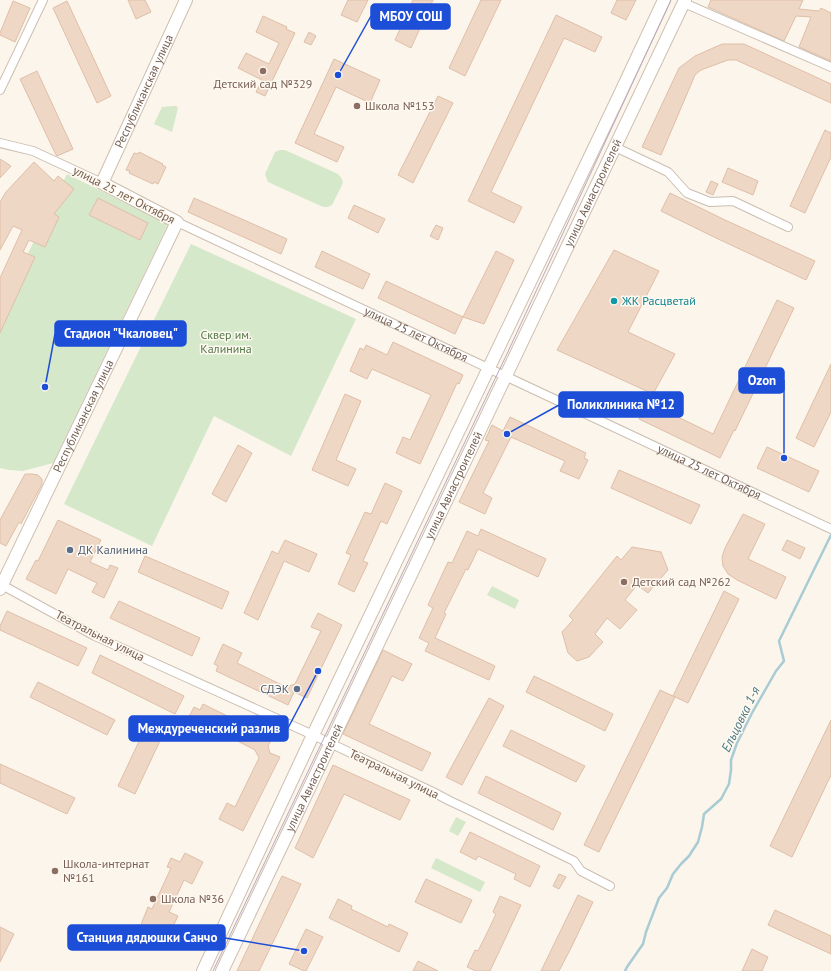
<svg xmlns="http://www.w3.org/2000/svg" width="831" height="971" font-family="'PT Sans',sans-serif">
<style>
.green{fill:#d5e8ca}
.lines{fill:none;stroke-linecap:round;stroke-linejoin:round}
.stream{stroke:#a8cbd4;stroke-width:2.5}
.building{fill:#eed7c5;stroke:#dfbfa7}
.street-casing{stroke:#ccbeb1;stroke-width:10}
.secondary-casing{stroke:#cebfaf;stroke-width:14}
.street{stroke:#fff;stroke-width:8}
.secondary{stroke:#fff;stroke-width:12}
.tram{stroke:#b9a9c4;stroke-width:1}
.education-dot{fill:#8d6e63;stroke:#fef9f1;stroke-width:1.5}
.culture-dot{fill:#0f9aa8;stroke:#fef9f1;stroke-width:1.5}
.service-dot{fill:#5c6f8a;stroke:#fef9f1;stroke-width:1.5}
.labels{text-anchor:middle;stroke-width:3;stroke-linejoin:round;paint-order:stroke}
.education-label{font-size:12px;fill:#785e54;stroke:#fef9f1;text-anchor:start}
.street-label{font-size:12px;fill:#745e50;stroke:#fef9f1}
.culture-label{font-size:12px;fill:#0d838f;stroke:#fef9f1;text-anchor:start}
.park-label{font-size:12px;fill:#547849;stroke:#fef9f1}
.service-label{font-size:12px;fill:#4e5e75;stroke:#fef9f1;text-anchor:start}
.water-label{font-size:13px;font-style:italic;fill:#4c7985;stroke:#fef9f1}
.leader{fill:none;stroke:#1d4ed8;stroke-width:1.5}
.callout-dot{fill:#1d4ed8;stroke:#fef9f1;stroke-width:1.5}
.callout{fill:#1d4ed8;stroke:#1d4ed8;stroke-width:1.5}
.callout-label{font-size:13px;text-anchor:middle;font-weight:bold;fill:#fff}
</style>
<rect width="100%" height="100%" fill="#fbf5eb"/>
<!-- green -->
<path class="green" d="M174,106H176L178,108L172,132L154,124L162,107Z
M280,150H285L338,174L342,179L343,183L332,205L327,207H323L268,182L265,174L275,152Z
M67,174L168,224L53,463L23,471L9,470L0,468V310Z
M191,244L356,319L291,456L214,416L152,546L64,504Z
M492,586L519,600L515,609L487,595Z
M456,817L466,822L458,836L449,831Z
M436,858L485,882L480,892L431,868Z"/>
<g class="lines">
<!-- stream -->
<path class="stream" d="M625,971L627,967L643,944L646,932L659,898L667,888L673,874L681,864L689,856L698,842L702,827L704,814L721,799L729,784L731,770V760L737,743L752,713L776,671L784,661L779,641L831,535"/>
</g>
<!-- building -->
<path class="building" d="M128,0H145L151,12L136,19Z
M348,0H368L357,22L341,15Z
M413,0H433L411,48L395,40Z
M481,0H501L465,76L449,68Z
M617,0H636L626,20L611,13Z
M711,0H803L799,9L819,11L821,8L831,13V61L799,47L811,17L796,16L784,41L708,7Z
M13,1L30,8L15,42L0,35V33Z
M67,1L111,96L97,103L53,8Z
M556,15L602,37L595,52L564,38L491,192L522,207L514,223L468,201Z
M263,16L287,27L286,29L295,33L265,96L256,92L262,80L238,68L246,53L269,64L279,43L256,32Z
M309,32L316,36L311,45L304,42Z
M722,44H744L831,84V103L736,60H728L701,70L695,75L661,155L642,147L679,68L695,56Z
M334,59L380,80L370,103L336,87L314,134L344,147L337,162L295,143Z
M37,71L73,149L57,156L56,155L20,79Z
M438,96L453,103L413,183L398,175Z
M825,130L831,133V157L805,213L790,206Z
M139,152L163,164L162,165L166,167L158,184L154,182L153,184L129,173L130,171L126,170L134,153L138,154Z
M0,159L11,166L0,178Z
M34,162L54,181L58,176L74,189L54,214L59,217L45,247L29,240L23,252L35,257L0,333V278L22,230L13,226L0,250V202L6,192Z
M728,168L758,181L753,195L722,182Z
M711,181L718,184L713,195L706,192Z
M670,193L725,220L815,261L806,280L716,238L661,211Z
M98,198L148,223L140,240L89,215Z
M194,198L287,239L281,254L188,212Z
M354,205L385,219L378,233L348,218Z
M436,225L443,228L438,240L430,236Z
M614,250L659,271L628,332L675,354L653,394L557,350Z
M322,251L370,274L363,289L315,267Z
M496,251L514,260L484,324L463,317Z
M386,281L463,317L455,334L378,298Z
M777,300L794,308L735,431L734,430L720,458L639,419L647,402L713,434Z
M393,342L463,375L459,384L457,383L420,464L396,453L403,437L410,440L431,395L372,369L367,379L350,371L360,348L364,350L366,345L387,355Z
M831,364V412L814,447L796,438Z
M345,394L361,401L336,460L356,469L348,486L312,470Z
M510,417L586,453L584,458L588,460L579,479L560,471L565,461L511,437L483,493L492,498L485,514L459,502L489,441L485,440L492,425L503,431Z
M238,445L252,453L226,502L212,494Z
M767,447L819,471L809,492L757,468Z
M619,470L700,505L691,524L611,488Z
M25,474H32L38,475L42,479V484L21,524L19,522L6,546L0,543V520Z
M385,483L402,491L387,524L381,521L363,561L368,563L354,592L338,584L351,555L346,553L365,512L371,514Z
M743,514L765,524L748,559L786,577L776,599L737,580L728,574L723,566L722,557L725,548Z
M58,520L101,540L90,562L108,570L110,565L118,568L104,598L92,592L97,583L68,569L56,594L26,579L36,560L38,561Z
M481,529L546,559L538,577L478,549L468,570L466,569L444,613L446,614L435,638L495,666L489,680L425,651L429,643L419,638L433,608L428,605L448,562L452,563L467,531L478,536Z
M285,540L317,554L309,572L284,561L258,620L244,613L272,551L278,554Z
M787,540L805,548L800,559L782,550Z
M632,547L661,552L668,570L648,593L637,585L625,600L637,610L620,629L607,618L595,634L603,642L589,657L577,661L568,653L562,632L573,620L569,616L617,556L621,560Z
M145,556L229,592L222,609L138,572Z
M724,591L739,599L688,703L673,696Z
M119,601L200,638L192,656L110,618Z
M7,611L87,648L78,666L0,630V626Z
M318,613L342,625L307,698L294,692L288,705L216,671L218,666L214,664L223,644L242,653L237,663L286,687L295,684L321,631L311,627Z
M383,650L412,664L403,681L392,676L369,724L431,753L422,771L343,734Z
M100,655L184,696L175,714L92,673Z
M534,676L613,714L605,731L526,692Z
M38,682L115,720L107,735L30,697Z
M660,690L675,697L599,852L584,845Z
M489,698L504,706L462,785L446,777Z
M203,704L272,738L268,746L270,753L280,757L243,831L219,819L227,803L235,807L259,758L255,750L212,728L208,736L185,725L194,707L200,710Z
M149,720L166,728L135,794L118,786Z
M831,720V775L792,857L770,846Z
M511,730L585,766L576,782L503,746Z
M0,764L75,798L67,814L0,783Z
M333,765L410,800L400,820L344,794L313,858L295,848Z
M486,776L561,813L553,830L478,793Z
M470,832L540,866L530,887L514,879L516,874L478,856L476,860L460,852Z
M185,853L203,862L192,884L184,880L169,912L178,916L167,939L140,927L148,907L152,909L171,868L167,867L171,858L180,862Z
M559,874L566,877L559,889L553,886Z
M282,876L301,884L294,899L259,971H237Z
M426,879L472,900L461,923L415,902Z
M578,895L593,902L571,948L559,971H541Z
M500,896L521,905L490,971H476L467,967L475,950L478,951L487,933L496,914L493,912Z
M338,899L352,906L351,909L388,927L389,924L408,933L399,952L329,918Z
M775,910L831,936V954L768,925Z
M0,927L14,934L0,962Z
M306,929L323,937L306,971H304L289,964Z
M752,949L768,957L762,971H742Z
M418,961L438,971H413Z"/>
<g class="lines">
<!-- street casing -->
<g class="street-casing">
<g id="street">
<path d="M684,3L831,67"/>
<path d="M0,90L43,0"/>
<path d="M0,143L33,151L102,183"/>
<path d="M615,147L668,172L687,193L710,202L733,201L788,227"/>
<path id="s1" d="M177,222L831,529"/>
<path d="M0,584L95,636L313,735L433,792L450,801L465,808L574,861L581,871L610,886"/>
</g>
</g>
<!-- secondary casing -->
<g class="secondary-casing">
<g id="secondary">
<path id="s2" d="M0,589L177,222L102,183L186,0"/>
<path d="M203,971L313,735L619,96L664,0"/>
<path id="s3" d="M222,971L685,0"/>
</g>
</g>
<!-- street -->
<use href="#street" class="street"/>
<!-- secondary -->
<use href="#secondary" class="secondary"/>
<!-- tram -->
<path class="tram" d="M213,971L492,385L506,356L671,0"/>
</g>
<!-- markers -->
<g class="education-dot">
<circle cx="263" cy="71" r="4"/>
<circle cx="357" cy="106" r="4"/>
<circle cx="624" cy="582" r="4"/>
<circle cx="55" cy="871" r="4"/>
<circle cx="153" cy="899" r="4"/>
</g>
<circle class="culture-dot" cx="614" cy="301" r="4"/>
<g class="service-dot">
<circle cx="70" cy="550" r="4"/>
<circle cx="297" cy="689" r="4"/>
</g>
<g class="labels">
<!-- education labels -->
<g class="education-label">
<text x="263" y="88" text-anchor="middle">Детский сад №329</text>
<text x="365" y="110">Школа №153</text>
<text x="632" y="586">Детский сад №262</text>
<text x="63" y="868">Школа-интернат<tspan x="63" dy="14">№161</tspan></text>
<text x="161" y="903">Школа №36</text>
</g>
<!-- street labels -->
<g class="street-label">
<text dy="4" stroke="none"><textPath href="#s2" startOffset="593">Республиканская улица</textPath></text>
<text dy="4" stroke="none"><textPath href="#s3" startOffset="862">улица Авиастроителей</textPath></text>
<text transform="translate(124 195) rotate(27)" y="4">улица 25 лет Октября</text>
<text dy="4" stroke="none"><textPath href="#s1" startOffset="264">улица 25 лет Октября</textPath></text>
<text dy="4" stroke="none"><textPath href="#s2" startOffset="192">Республиканская улица</textPath></text>
<text dy="4" stroke="none"><textPath href="#s1" startOffset="588">улица 25 лет Октября</textPath></text>
<text dy="4" stroke="none"><textPath href="#s3" startOffset="538">улица Авиастроителей</textPath></text>
<text transform="translate(100 636) rotate(27)" y="4">Театральная улица</text>
<text transform="translate(394 774) rotate(26)" y="4">Театральная улица</text>
<text dy="4" stroke="none"><textPath href="#s3" startOffset="214">улица Авиастроителей</textPath></text>
</g>
<!-- culture labels -->
<g class="culture-label">
<text x="622" y="305">ЖК Расцветай</text>
</g>
<!-- park labels -->
<g class="park-label">
<text x="226" y="339">Сквер им.<tspan x="226" dy="14">Калинина</tspan></text>
</g>
<!-- service labels -->
<g class="service-label">
<text x="78" y="554">ДК Калинина</text>
<text x="289" y="693" text-anchor="end">СДЭК</text>
</g>
<!-- water labels -->
<g class="water-label">
<text transform="translate(740 719) rotate(-64)" y="5">Ельцовка 1-я</text>
</g>
</g>
<!-- callouts -->
<path class="leader" d="M338 75L371 16M45 387L55 334M784 458L784 380M507 434L559 405M318 671L288 728M304 951L225 938"/>
<g class="callout-dot">
<circle cx="338" cy="75" r="4"/>
<circle cx="45" cy="387" r="4"/>
<circle cx="784" cy="458" r="4"/>
<circle cx="507" cy="434" r="4"/>
<circle cx="318" cy="671" r="4"/>
<circle cx="304" cy="951" r="4"/>
</g>
<g class="callout">
<rect x="371" y="4" width="79" height="25" rx="4"/>
<rect x="55" y="321" width="131" height="25" rx="4"/>
<rect x="739" y="368" width="45" height="25" rx="4"/>
<rect x="559" y="392" width="124" height="25" rx="4"/>
<rect x="129" y="716" width="159" height="25" rx="4"/>
<rect x="68" y="925" width="157" height="25" rx="4"/>
</g>
<g class="callout-label">
<text x="411" y="21">МБОУ СОШ</text>
<text x="121" y="338">Стадион "Чкаловец"</text>
<text x="762" y="385">Ozon</text>
<text x="621" y="409">Поликлиника №12</text>
<text x="209" y="733">Междуреченский разлив</text>
<text x="147" y="942">Станция дядюшки Санчо</text>
</g>
</svg>
